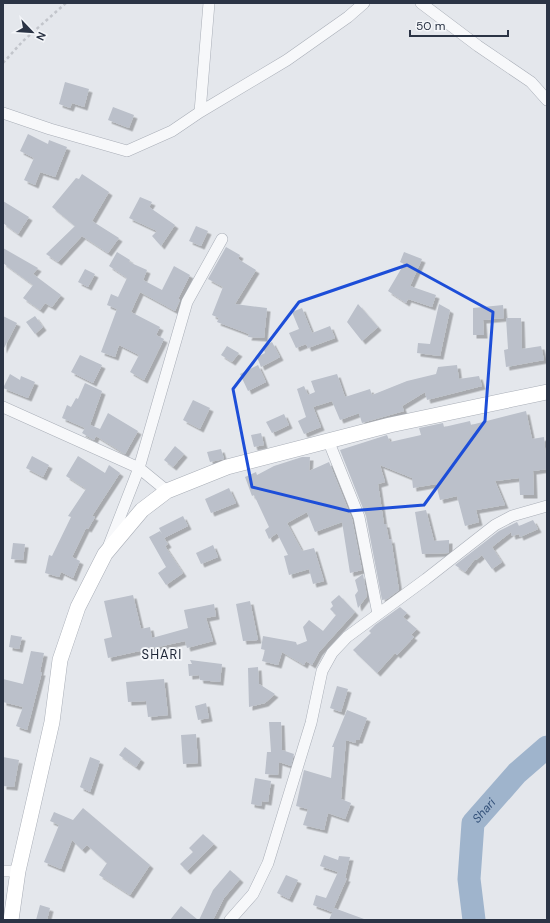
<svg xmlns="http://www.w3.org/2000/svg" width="550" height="923" font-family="'DM Sans',sans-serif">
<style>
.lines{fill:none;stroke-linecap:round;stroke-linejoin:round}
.river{stroke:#9fb4cc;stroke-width:23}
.building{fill:#bbc0ca;filter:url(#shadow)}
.street-casing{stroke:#a9aeb7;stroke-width:12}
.secondary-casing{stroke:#a9aeb7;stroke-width:16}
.path{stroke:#c2c5cb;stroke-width:2.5;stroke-dasharray:3 3;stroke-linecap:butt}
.street{stroke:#f7f8fa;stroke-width:11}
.secondary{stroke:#fff;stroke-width:15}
.marked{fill:none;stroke:#1d4ed8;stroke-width:3;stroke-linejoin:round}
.labels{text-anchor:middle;stroke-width:4;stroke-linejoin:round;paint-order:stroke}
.water-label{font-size:12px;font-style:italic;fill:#34527a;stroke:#f4f6f9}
.quarter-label{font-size:13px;letter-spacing:1px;fill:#1d2536;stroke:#f4f6f9}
</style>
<defs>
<filter id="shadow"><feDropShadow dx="3.5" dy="3.5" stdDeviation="0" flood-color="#0004"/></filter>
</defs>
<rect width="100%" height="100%" fill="#e4e7ec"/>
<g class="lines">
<!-- river -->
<path class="river" id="s1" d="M474,920L469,879L473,823L517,773L547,747"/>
</g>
<!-- building -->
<path class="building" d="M65,82L89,89L84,107L72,103L70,108L59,104Z
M113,107L134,115L129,128L108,120Z
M28,134L48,144L49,140L67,147L55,177L40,172L35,185L24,180L34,158L20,151Z
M82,174L109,192L92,221L119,238L108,253L82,236L58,262L46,254L75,226L52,207L76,178L79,179Z
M140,197L152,202L149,207L175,225L161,246L152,236L157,231L129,218Z
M3,201L29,217L18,234L3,223Z
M196,226L208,231L201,246L189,241Z
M226,247L240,255L238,259L256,270L235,304L267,308L264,338L248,337L249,334L217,322L219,318L212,315L223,287L208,279Z
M3,248L38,268L33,274L61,295L52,307L45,303L40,310L23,298L33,285L3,263Z
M117,252L130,260L129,262L147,270L143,280L162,290L174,266L190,275L178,299L180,300L175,311L140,292L131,312L160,327L156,335L164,339L144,380L130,372L139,355L119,345L115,357L101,352L117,309L107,305L111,294L118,297L127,278L109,266Z
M404,252L422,259L410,286L436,295L432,307L408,299L406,303L388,291L404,264L400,262Z
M85,269L95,274L88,287L78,282Z
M358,304L378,327L362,341L347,322Z
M439,304L450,310L440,356L417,353L418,343L430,344Z
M503,305L504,318L483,320L484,335H473V308Z
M302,308L312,333L330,326L335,338L308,348L306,344L296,348L289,333L299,329L292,312Z
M3,316L17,323L3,350Z
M35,316L43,327L35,334L26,322Z
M506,318H521L522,349L541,346L544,360L506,367L504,350L508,349Z
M272,342L280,357L261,367L257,357L265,353L263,347Z
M227,346L239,353L232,362L221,355Z
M80,355L102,365L93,383L71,372Z
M258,365L266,382L248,391L240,374Z
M457,365L459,379L479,376L482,386L427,400L425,392L402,406L404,411L362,423L359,413L340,420L332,401L313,407L321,427L304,434L298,421L306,417L297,389L304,386L308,395L315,392L311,381L337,374L345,397L370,389L372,395L407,381L436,374L438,367Z
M10,374L20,380L21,376L35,382L28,398L3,388Z
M85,383L102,391L90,425L100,429L108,413L138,431L125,454L96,436L94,440L82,433L85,428L62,418L67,405L71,407L76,398L78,399Z
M193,400L210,408L200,429L183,420Z
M526,411L532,439L544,437L547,469L533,471L534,495H520L519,478L495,481L505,505L476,510L479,522L465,526L457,496L440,500L436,484L413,488L412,478L380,465L385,482L378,484L384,524H386L389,540L391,539L399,590L387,599L382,600L366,516L340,450L387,435L390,442L421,435L419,428L443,423L444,427L470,421L471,425Z
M284,414L289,425L272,433L266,422Z
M261,433L264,445L254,447L251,435Z
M175,446L184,454L173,467L164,460Z
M221,449L224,459L210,462L207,452Z
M32,456L49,465L43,477L26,468Z
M78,456L105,473L109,465L120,473L92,516L95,517L88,529L86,528L72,557L80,561L73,578L61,572L59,577L45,573L49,555L52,556L71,517L68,516L86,489L66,476Z
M302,457H310L309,471L329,462L352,519L362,570L350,573L342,522L315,532L307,512L287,523L302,551L314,548L324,581L313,584L309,569L289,575L284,556L288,555L277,533L269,539L265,530L269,527L254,495L252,496L245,477L256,472L257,475L274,466Z
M229,488L236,503L211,513L205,499Z
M426,510L434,541L449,540V552L448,553L422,554L415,512Z
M183,516L188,526L164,538L168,544L165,546L183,573L166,585L158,573L166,567L149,537L160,531L162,534L159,528Z
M533,520L538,529L520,537L519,534L512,536L511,532L492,547L502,562L492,569L482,555L476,560L475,559L465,572L455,565L499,531L517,522L519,526Z
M13,543L25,544L23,560L11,559Z
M213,545L218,557L201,564L196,553Z
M363,574L367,596L358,608L355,595L358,591L355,580Z
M133,595L141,629L150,627L152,638L188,628L184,610L214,604L216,616L206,618L213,641L187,648L185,641L108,658L104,639L112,637L104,601Z
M339,595L355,612L319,652L312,665L306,661L304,665L282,652L278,665L262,661L265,650L261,649L263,636L296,642L297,645L307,641L303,627L309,620L323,631L336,615L330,609L333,606L331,602Z
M250,601L258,640L243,641L236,604Z
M400,607L407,613L403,617L417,629L411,635L414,637L397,655L395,653L377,673L353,650L371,633L369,631L375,625Z
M11,635L22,637L19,649L9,647Z
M31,651L44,653L40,672H42L27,730L16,726L23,707L3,702V679L23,684Z
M190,660L222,664L220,682L200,680L199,675L189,676L188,664H192Z
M258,667L259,684L275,694L265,703L249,707L248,668Z
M164,679L168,715L148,717L146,701L128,702L126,682Z
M337,686L348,689L341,712L330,708Z
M206,703L209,718L198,720L195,706Z
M347,710L367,718L359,740H356L355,743L346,740L341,799L351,803L345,819L328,813L324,830L303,825L308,809L296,806L304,770L331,778L334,747H332Z
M269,722H281L282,750L294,754L291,766L279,762L278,775L265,774L267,752H271Z
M196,734L198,763L183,764L181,735Z
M125,747L141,759L136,767L119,755Z
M3,757L19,760L14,787L3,786Z
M90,757L100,761L90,792L80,787Z
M255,778L271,781L268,802L262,801L261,806L251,804Z
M83,808L150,865L130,895L99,875L107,863L87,845L82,850L72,840L61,869L44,862L59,825L50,821L54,812L73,820Z
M203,834L214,844L187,871L180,864L193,852L189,848Z
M324,855L338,860L339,856L350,857L345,878H347L332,912L313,905L316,895L326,898L338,872L320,866Z
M230,870L240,879L224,898L213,920H199L213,890Z
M286,875L298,880L289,899L277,893Z
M40,905L50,908L47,920H36Z
M181,906L198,920H170Z
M334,908L364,919V920H329Z"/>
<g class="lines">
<!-- street casing -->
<g class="street-casing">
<path id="street" d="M421,3L478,46L531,82L547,100
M200,112L209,3
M3,113L50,129L127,151L172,131L200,112L287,60L348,17L364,3
M3,407L139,468L109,545
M328,440L359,517L378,614
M167,491L139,468L187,302L222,239
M3,871H18
M230,920L253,894L268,863L311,723L322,671L332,653L347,637L426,579L495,525L512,516L547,506"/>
</g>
<!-- secondary casing -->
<g class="secondary-casing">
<path id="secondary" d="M11,920L18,871L52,722L60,660L78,607L105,554L142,510L167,491L227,467L390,425L547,392"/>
</g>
<!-- path -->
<path class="path" d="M3,63L23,41L66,3"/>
<!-- street -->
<use href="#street" class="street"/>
<!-- secondary -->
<use href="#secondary" class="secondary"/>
</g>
<!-- marked area -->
<path class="marked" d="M407,265L493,312L485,421L424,505L349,511L252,487L233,389L299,302Z"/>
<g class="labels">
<!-- water labels -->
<g class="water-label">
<text dy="4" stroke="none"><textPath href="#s1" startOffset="114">Shari</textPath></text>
</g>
<!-- quarter labels -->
<g class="quarter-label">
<text x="162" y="659">SHARI</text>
</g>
</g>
<!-- border -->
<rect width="550" height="923" fill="none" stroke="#2b3445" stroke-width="8"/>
<!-- north arrow -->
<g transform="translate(32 32) rotate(115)" stroke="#f4f6f9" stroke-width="3" paint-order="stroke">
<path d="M0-3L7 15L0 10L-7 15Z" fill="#2b3445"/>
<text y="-6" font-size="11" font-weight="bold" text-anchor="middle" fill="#2b3445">N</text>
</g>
<!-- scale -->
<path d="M410 30v6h98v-6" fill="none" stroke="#2b3445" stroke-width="2"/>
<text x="416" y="30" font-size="12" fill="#2b3445" stroke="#f4f6f9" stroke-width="3" paint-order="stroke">50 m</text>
</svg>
